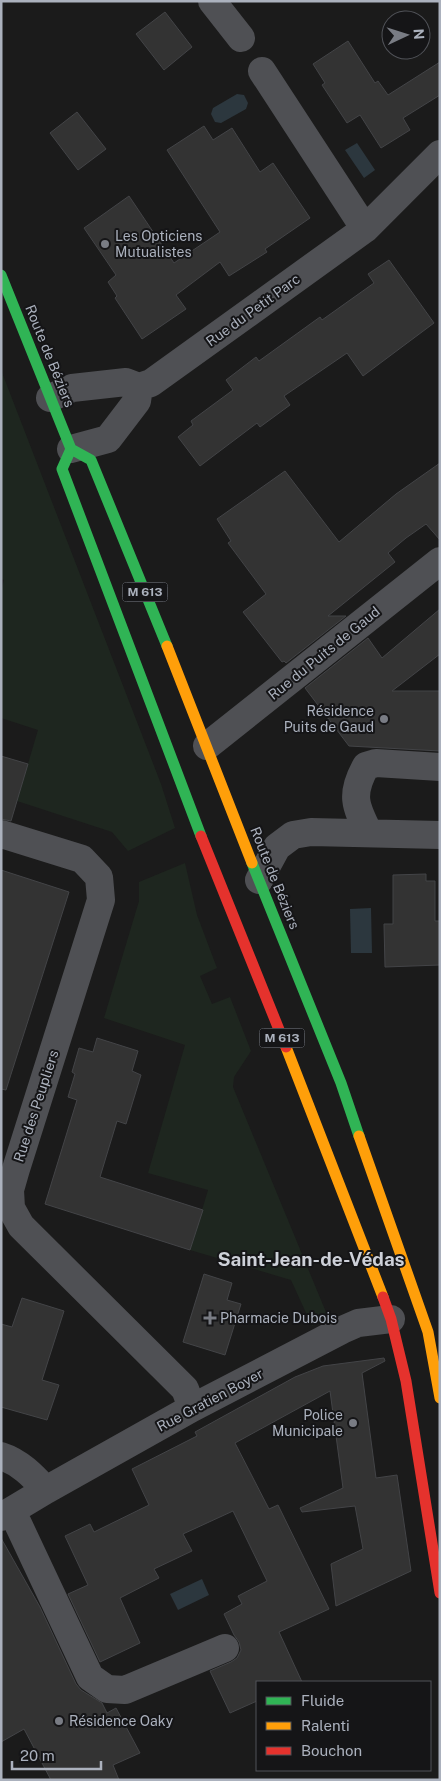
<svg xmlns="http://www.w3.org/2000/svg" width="441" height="1781" font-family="'Public Sans',sans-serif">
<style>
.green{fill:#1e261f}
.water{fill:#2c373e}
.building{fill:#333;stroke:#434447}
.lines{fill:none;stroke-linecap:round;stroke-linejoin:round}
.street{stroke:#4f5054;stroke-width:28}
.fast{stroke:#30b455;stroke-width:11}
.slow{stroke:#ff9f0a;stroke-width:11}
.jam{stroke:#e5322d;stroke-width:11}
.poi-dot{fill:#797c84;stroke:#151517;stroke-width:2}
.labels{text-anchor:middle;stroke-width:4;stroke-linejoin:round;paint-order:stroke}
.shield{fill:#151517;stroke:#7e828b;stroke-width:1}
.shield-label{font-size:12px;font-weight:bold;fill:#abb1bd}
.poi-label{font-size:14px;fill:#abb1bd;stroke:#151517;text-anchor:start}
.street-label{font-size:14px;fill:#abb1bd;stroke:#151517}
.district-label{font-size:19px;font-weight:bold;fill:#cdd0d8;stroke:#151517}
</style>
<rect width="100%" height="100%" fill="#1b1b1b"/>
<!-- green -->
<path class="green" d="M1,370L161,784L175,828L128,851L112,832L17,801L38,730L1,718V591L4,580L1,579Z
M185,863L197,915L217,968L200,976L212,1004L230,997L251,1051L234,1077L233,1087L328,1317L312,1326L291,1280L190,1250L208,1190L148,1173L185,1045L104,1018L139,901V882Z"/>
<!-- water -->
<path class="water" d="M237,94L244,95L248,103L246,109L221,123L215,122L211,114L213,108Z
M357,143L375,170L364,178L345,150Z
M371,908L372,953H351L350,909Z
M202,1579L209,1595L178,1610L170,1594Z"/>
<!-- building -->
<path class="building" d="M165,12L192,47L164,70L136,34Z
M348,41L375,83L378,81L388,95L440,62V95L403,118L410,130L381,148L360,115L347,123L322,85L325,83L313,64Z
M77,112L106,149L78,170L50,133Z
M204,126L213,140L232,128L260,172L273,163L310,218L265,249L267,252L229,276L220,262L176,295L186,309L142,339L115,298L117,296L108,282L116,275L84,228L129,196L174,263L220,232L167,150Z
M389,260L434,323L363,376L347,353L284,396L290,405L260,427L257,423L200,466L178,437L193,425L191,421L233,390L226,380L256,357L259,361L320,317L322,320L374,283L368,274Z
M440,463V540L426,524L406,538L388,553L395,562L328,616H346L286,663L284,661L282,662L243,612L266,594L228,543L231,541L217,519L285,471L339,542L396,494Z
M440,609V654L392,691H440V751L349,746L305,688L368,638L382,658Z
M1,756L28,764L11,821L1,819Z
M1,870L69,892L6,1090L1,1089Z
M426,874V881H435V921H440V965L385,967L384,924H393V875Z
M97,1038L138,1051L132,1071L141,1075L126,1124L117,1121L100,1177L203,1210L190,1250L45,1204L77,1100L68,1097L75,1074L72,1072L79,1048L93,1052Z
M204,1274L232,1283L227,1300L241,1304L225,1355L183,1342Z
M22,1298L64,1311L42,1380L59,1385L47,1420L1,1407V1324L12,1327Z
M384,1358L385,1361L362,1373L376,1478L397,1475L411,1571L336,1606L331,1564L363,1549L355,1506L302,1512L300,1508L343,1488L330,1391L235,1443L269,1509L278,1505L329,1609L279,1632L302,1682H257V1701L230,1713L210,1671L231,1662L237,1658L241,1650L239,1642L234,1635L224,1614L242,1604L238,1596L267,1581L233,1511L183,1534L192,1551L154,1569L159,1578L120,1598L140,1643L100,1662L68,1594L88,1585L65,1536L90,1524L94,1532L149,1505L132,1469L197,1436L195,1432L295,1377L323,1366Z
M1,1538L40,1607L76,1684L81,1690L102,1703L107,1713L116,1708L140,1753L113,1765L119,1780H51L24,1729L1,1742Z"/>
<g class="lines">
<!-- street -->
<path class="street" d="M212,1L241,38
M262,71L365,229
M50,398L72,388L126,382L139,387L151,383L365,229L440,154
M71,449L108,439L137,401L139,387
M207,746L440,561
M369,833C355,806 350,794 366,766L376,763L440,767
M1,834L82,859L99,877L101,900L16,1169L10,1190L11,1208L21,1226L185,1389L192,1408
M259,880L277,847L293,835L311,832L440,835
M1,1456C20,1462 33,1476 46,1490
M12,1511L90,1677L107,1689L125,1690L225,1648
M1,1517L46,1490L192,1408L342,1330L358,1323L391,1319"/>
<!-- fast -->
<path class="fast" d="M1,275L71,449L91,460L167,646
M71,449L62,469L201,836
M252,863L341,1083L359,1136"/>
<!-- slow -->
<path class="slow" d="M167,646L252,863
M286,1047L383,1297
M359,1136L428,1332L440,1398"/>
<!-- jam -->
<path class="jam" d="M201,836L286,1047
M383,1297L391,1319L406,1381L440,1593"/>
</g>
<!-- markers -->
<g class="poi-dot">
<circle cx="105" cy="244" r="5"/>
<circle cx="384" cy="719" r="5"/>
<path d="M207.5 1310.5h5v5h5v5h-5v5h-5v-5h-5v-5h5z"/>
<circle cx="353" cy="1423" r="5"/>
<circle cx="59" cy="1721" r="5"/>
</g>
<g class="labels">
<!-- shield labels -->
<g class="shield">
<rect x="122.5" y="582.5" width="45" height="19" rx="4"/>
<rect x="259.5" y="1028.5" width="45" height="19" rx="4"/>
</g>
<g class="shield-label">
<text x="145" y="596">M 613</text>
<text x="282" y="1042">M 613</text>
</g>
<!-- poi labels -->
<g class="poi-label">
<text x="115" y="241">Les Opticiens<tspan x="115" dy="16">Mutualistes</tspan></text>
<text x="374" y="716" text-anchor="end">Résidence<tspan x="374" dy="16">Puits de Gaud</tspan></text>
<text x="220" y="1323">Pharmacie Dubois</text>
<text x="343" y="1420" text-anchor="end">Police<tspan x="343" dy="16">Municipale</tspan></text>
<text x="69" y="1726">Résidence Oaky</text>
</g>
<!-- street labels -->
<g class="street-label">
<text transform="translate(253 310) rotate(-36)" y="5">Rue du Petit Parc</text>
<text transform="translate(50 356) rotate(68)" y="5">Route de Béziers</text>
<text transform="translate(324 653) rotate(-39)" y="5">Rue du Puits de Gaud</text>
<text transform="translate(275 878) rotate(68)" y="5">Route de Béziers</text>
<text transform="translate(36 1106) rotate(-72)" y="5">Rue des Peupliers</text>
<text transform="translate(210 1400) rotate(-28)" y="5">Rue Gratien Boyer</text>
</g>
<!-- district labels -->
<g class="district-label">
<text x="311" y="1266">Saint-Jean-de-Védas</text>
</g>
</g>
<!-- border -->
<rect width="441" height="1781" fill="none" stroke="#abb1bd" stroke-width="5"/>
<!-- legend -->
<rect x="256" y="1681" width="175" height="90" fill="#151517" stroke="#515359"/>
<rect x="266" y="1697" width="25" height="8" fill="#30b455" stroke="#515359"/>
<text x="301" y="1706" font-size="15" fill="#abb1bd">Fluide</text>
<rect x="266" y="1722" width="25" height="8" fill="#ff9f0a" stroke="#515359"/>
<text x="301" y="1731" font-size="15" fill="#abb1bd">Ralenti</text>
<rect x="266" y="1747" width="25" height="8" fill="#e5322d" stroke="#515359"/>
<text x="301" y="1756" font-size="15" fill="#abb1bd">Bouchon</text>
<!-- north arrow -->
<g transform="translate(406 35) rotate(86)"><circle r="24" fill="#151517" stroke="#515359"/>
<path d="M0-4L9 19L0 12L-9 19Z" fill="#797c84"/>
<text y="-8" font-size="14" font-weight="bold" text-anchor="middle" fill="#abb1bd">N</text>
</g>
<!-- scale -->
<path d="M12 1761v8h89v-8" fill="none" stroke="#abb1bd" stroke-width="2.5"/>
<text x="20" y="1761" font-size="15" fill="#abb1bd" stroke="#151517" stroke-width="4" paint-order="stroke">20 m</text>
</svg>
